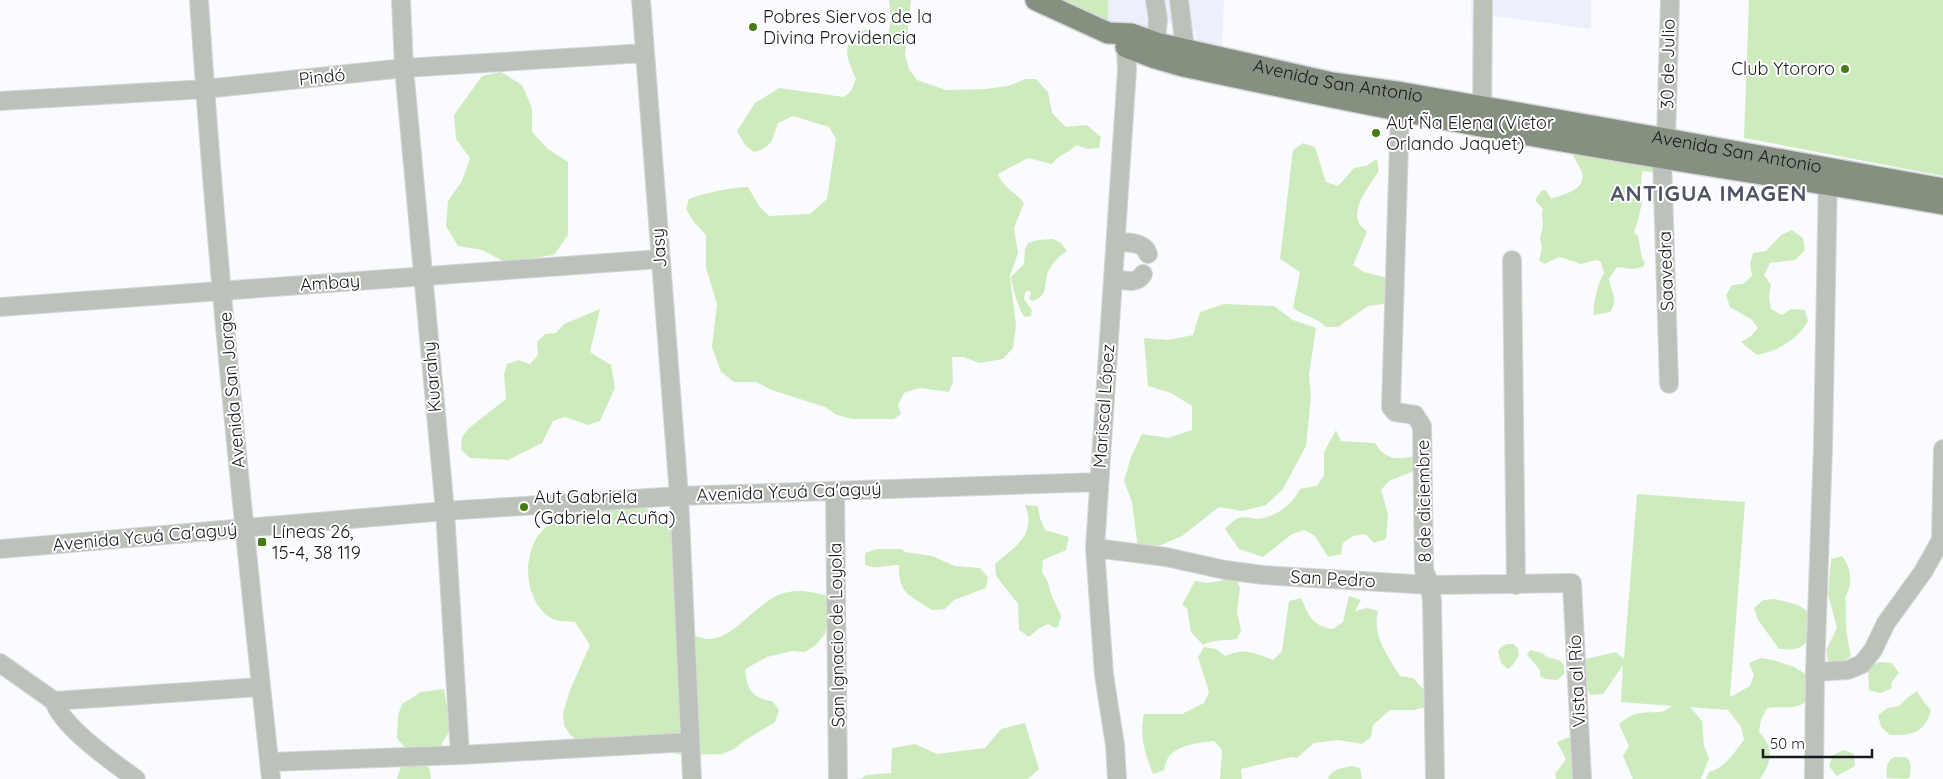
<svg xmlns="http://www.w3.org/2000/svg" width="1943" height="779" font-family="Quicksand,sans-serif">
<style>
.built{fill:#edeffa}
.green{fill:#ceebbe}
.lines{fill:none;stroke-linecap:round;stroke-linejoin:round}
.minor-casing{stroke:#d6d7db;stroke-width:20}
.major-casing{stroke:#d6d7db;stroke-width:24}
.minor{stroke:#bcc1b9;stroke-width:18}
.major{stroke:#869081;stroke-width:21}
.poi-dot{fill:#467d13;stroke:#fff;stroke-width:2}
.labels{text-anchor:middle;stroke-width:4;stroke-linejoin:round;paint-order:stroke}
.poi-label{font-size:18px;fill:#181920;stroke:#fff;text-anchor:start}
.street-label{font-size:18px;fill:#181920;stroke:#fff}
.district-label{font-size:22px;font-weight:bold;letter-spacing:1px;fill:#515465;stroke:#fff}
</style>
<rect width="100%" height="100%" fill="#fafbff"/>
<!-- built -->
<path class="built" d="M1108,0H1224L1222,50L1197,42L1196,32L1158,19L1161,32L1108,33Z
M1471,0H1591V29L1493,16L1488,108L1473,106Z"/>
<!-- green -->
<path class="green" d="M889,0H911L905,55L909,69L917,80L946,90L986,89L1008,86L1025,79H1036L1048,92L1052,113L1066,127L1087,125L1101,137L1099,148L1088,149L1076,145C1067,155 1060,153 1052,164L1028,158L998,174C1003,188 1016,192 1024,203L1014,228L1018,253L1010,276L1016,325L1013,348L1003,359L980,363L963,357H952L953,382L949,392L920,388L904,393L898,405L901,414L894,419H852L837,415L825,407L772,390L756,382H734L721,372L712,347L717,304L706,268V235L693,221L686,209L689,199C708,192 728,188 748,187L759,206L769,216L810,214L827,199L836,139L829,127L793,116L778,123C772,140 773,147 754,152L745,145L737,131L755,103L779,88L844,97L851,91L856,79C846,55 839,45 866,29L876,36H888L891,20Z
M1042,0H1108V33Z
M1749,0H1943V176L1744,138Z
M501,72L522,85L532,108V132L548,149L568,162V235L554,255L505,262L482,250L458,246L446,226L448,201L462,181L470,158L456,139L454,115L482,76Z
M1303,143L1315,147L1326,182L1338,186L1354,168L1366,166L1377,159L1379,171C1371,183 1351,208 1359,223C1360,226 1365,229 1367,232L1353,265L1364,272L1387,278L1391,303L1368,306L1338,327H1326C1315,316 1305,317 1293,308L1300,272L1280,259L1293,150Z
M1571,150L1635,156L1659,170L1652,172L1643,171C1640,178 1642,193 1642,202C1640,213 1637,223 1634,233L1638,236L1642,258L1645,262L1643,267L1632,269L1617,267L1609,279C1611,292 1619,300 1610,312L1594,315C1592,307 1599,279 1604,273L1601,262L1597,260L1581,264L1560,257L1544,264L1539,260L1542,248L1540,238L1543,226L1542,214L1543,209L1535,200L1541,191L1546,190L1551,199C1566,194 1591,188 1580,168C1576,161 1573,157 1571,150Z
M1792,230L1803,238L1805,250L1795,260L1770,263L1764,275L1771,285L1769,297L1771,309L1782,315L1791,309L1805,310L1808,321C1798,339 1777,352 1757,355L1741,342L1751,336L1758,328L1751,319L1730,307L1726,295L1732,285L1743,284L1752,276L1750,264L1753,253L1766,251L1781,235Z
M1053,239L1061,243L1067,251C1059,256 1052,263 1048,272C1043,284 1050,296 1032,301L1029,299L1031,292L1028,291L1025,293L1024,299L1032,310L1031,316L1025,317C1019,313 1012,285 1011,277L1024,264L1025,249L1028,243L1037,240Z
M1224,304L1274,306L1293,320L1316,328L1309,375L1311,398L1306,446L1283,489L1266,505L1242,511L1219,507L1182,536L1161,545L1138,549L1132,502L1124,481L1131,457L1142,434L1168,438L1192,430V406L1171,393L1148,386L1144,338L1168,340L1193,335L1200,312Z
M600,309L590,352L611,365L615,388L600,421L588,425L565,417L553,421L542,443L508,460L470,458L461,450L462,437L469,428L506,399L504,375L507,364L519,360L530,364L538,355L537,342L545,334L556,333L564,324Z
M1336,430L1341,441L1375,443C1388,465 1403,457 1425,455L1424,467L1389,481L1381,490L1388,514L1386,539L1374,543L1365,534L1353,536L1343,543L1341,554L1328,557L1315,536L1304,530L1292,534L1263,557L1239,549L1225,529C1231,523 1236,517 1245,517C1249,517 1253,519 1257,519C1276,517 1292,505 1300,489L1317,486L1324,475V452Z
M1637,494L1745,502L1730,697L1750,686L1754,675L1749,663L1761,658L1773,660L1794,667L1804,673L1810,683L1814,694C1798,713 1788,705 1767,708L1761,720L1759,732C1774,747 1772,762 1760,779H1706L1709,772C1729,765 1731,755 1744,740L1741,727L1728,710L1690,707L1702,721L1704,746L1709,758L1701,779H1633L1623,756L1629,746L1619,724C1626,718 1632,714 1641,713C1653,711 1662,715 1672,706L1621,702L1623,665L1603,694L1590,695L1580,672L1582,660L1616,652L1624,659Z
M1025,505L1038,506L1040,518L1045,530L1069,537L1066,550L1043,560L1042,572L1048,582L1051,594L1061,616L1058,627L1055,628L1048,624L1038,629L1029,637L1019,630L1018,604L996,576L995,564C1015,546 1037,536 1025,505Z
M642,506L652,512L679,538L684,631C692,634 701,639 709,639C722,638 730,632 740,624C776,592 786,583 835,598L825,634L816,645L805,652L792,651L767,657L745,669C747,690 752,698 772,701L779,710L775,722L744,741L734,749L722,754L684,755L646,749L581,743L570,735L564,725L563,713L570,690L590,645L575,622C567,621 555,622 549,617C521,598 521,542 550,524C559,518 575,509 585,508C603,505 623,507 642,506Z
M877,549H902L905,552L932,556L955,566L980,568L988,577L986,588L954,600L945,609L932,610C910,595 898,594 899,565C885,565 878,570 865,565V553Z
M1842,556C1852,569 1853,584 1845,598C1847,607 1845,613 1846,623C1846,634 1849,645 1851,656L1841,663L1828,661L1826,650L1837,628L1828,594L1831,559Z
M1233,579L1238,582L1240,588L1237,612L1241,630L1237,639C1224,641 1215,639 1203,645L1191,632L1187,608L1182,605L1195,581L1207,583Z
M1349,596L1361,600L1355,611L1367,608L1378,611C1372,636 1387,655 1400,676L1413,678L1429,695L1426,707L1414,710H1390L1373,725L1371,737L1362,744L1339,740L1314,743L1297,758L1291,757L1241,769L1242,779H1220L1222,750L1214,741C1199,743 1178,744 1168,758C1166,761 1165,766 1164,770L1153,774C1145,754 1139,736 1144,714H1182L1204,703L1209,692L1198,657L1204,647L1216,649L1225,656C1245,647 1254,653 1273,660L1282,651L1289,601L1301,598C1310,617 1311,625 1333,629L1343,622Z
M1775,599L1798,605L1809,612L1812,636C1801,650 1797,650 1779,649L1758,620L1754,608L1763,600Z
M1508,644H1514L1518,649L1519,655L1513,665L1508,669L1501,663L1498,651L1502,646Z
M1530,650L1542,653L1547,657C1558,660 1566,659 1564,674L1557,680L1545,679L1540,676V670L1527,655Z
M1880,662L1892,663L1899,673L1891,683L1892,688L1881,693L1869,690L1868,666Z
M444,689L446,702L453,725L440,747L429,753L405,748L397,738L398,715L402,704L421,692Z
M1917,691L1923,701L1931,710C1926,732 1911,736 1890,735L1881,727L1878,715L1888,708L1899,706L1907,698Z
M1025,723L1039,769L1028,779H861L866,775L891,773L892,748L915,744L937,754L985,748L1001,729Z
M1569,737H1575L1574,779H1556L1555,774L1566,759L1557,742Z
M1844,750L1854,754L1855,766L1837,776L1829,766L1833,755Z
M404,757L423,761L430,770L431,779H397Z
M1894,757H1906C1913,763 1910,768 1910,777L1907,779L1887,778C1886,769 1886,762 1894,757Z
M1352,766L1360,768L1362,779H1328L1330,774L1338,769Z"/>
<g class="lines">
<!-- minor casing -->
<g class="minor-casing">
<path id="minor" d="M199,0C216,260 243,520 271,779
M401,0L404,68L445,511L460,755
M641,0L679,496L692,779
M1155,0L1158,19L1155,55
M1179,0L1185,49L1183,62
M1402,99L1400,110L1391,407L1395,412L1415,415L1422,426L1424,570L1430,585L1432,601L1435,779
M0,101L205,89L404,68L645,53
M1482,120L1483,0
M1116,242C1127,243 1144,241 1148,254
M1512,260L1516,585
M1113,279C1124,280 1137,285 1143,274
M0,307L660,259
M1669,384L1662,158L1666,139L1670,0
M835,491L838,779
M1095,548L1166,557L1225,570L1263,575L1430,585L1572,583L1582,779
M0,549L445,511L679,496L1099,482
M0,663L54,701L261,687
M1815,672L1848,670L1862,664L1873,650L1886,623L1923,572L1941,540L1943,449
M54,701C62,727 114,763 136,779
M270,762L460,755L690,742
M1117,779L1115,745L1104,675L1095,548L1127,70L1126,48L1130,37
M1814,779L1815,672L1823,447L1828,172"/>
</g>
<!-- major casing -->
<g class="major-casing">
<g id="major">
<path id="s1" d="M1036,0L1108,33L1131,34L1156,43L1332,83L1403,93L1666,139L1943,189"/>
<path d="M1126,47L1155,58L1183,66C1342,100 1502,132 1663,158C1757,174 1850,187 1943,204"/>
</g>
</g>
<!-- minor -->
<use href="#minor" class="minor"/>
<!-- major -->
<use href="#major" class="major"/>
</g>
<!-- markers -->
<g class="poi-dot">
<circle cx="753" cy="27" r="5"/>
<circle cx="1845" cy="69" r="5"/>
<circle cx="1376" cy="133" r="5"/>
<circle cx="524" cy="507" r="5"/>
<rect x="257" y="537" width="10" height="10" rx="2.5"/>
</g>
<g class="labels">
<!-- poi labels -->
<g class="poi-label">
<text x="763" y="23">Pobres Siervos de la<tspan x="763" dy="21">Divina Providencia</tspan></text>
<text x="1835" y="75" text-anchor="end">Club Ytororo</text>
<text x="1386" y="129">Aut Ña Elena (Víctor<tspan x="1386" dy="21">Orlando Jaquet)</tspan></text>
<text x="534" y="503">Aut Gabriela<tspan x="534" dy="21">(Gabriela Acuña)</tspan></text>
<text x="272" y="538">Líneas 26,<tspan x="272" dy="21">15-4, 38 119</tspan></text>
</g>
<!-- street labels -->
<g class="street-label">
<text transform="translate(1668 64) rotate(-89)" y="6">30 de Julio</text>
<text transform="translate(322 77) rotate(-6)" y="6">Pindó</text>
<text dy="6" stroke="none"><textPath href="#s1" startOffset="315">Avenida San Antonio</textPath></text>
<text dy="6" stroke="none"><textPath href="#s1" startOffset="720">Avenida San Antonio</textPath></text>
<text transform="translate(659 248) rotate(-94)" y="6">Jasy</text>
<text transform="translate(1666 271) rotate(-92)" y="6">Saavedra</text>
<text transform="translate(330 283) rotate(-4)" y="6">Ambay</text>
<text transform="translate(432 377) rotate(-95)" y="6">Kuarahy</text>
<text transform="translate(232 390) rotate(-95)" y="6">Avenida San Jorge</text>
<text transform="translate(1104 406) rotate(-86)" y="6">Mariscal López</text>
<text transform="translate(789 492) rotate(-2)" y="6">Avenida Ycuá Ca'aguý</text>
<text transform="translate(1424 501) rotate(-91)" y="6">8 de diciembre</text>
<text transform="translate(145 537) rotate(-5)" y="6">Avenida Ycuá Ca'aguý</text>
<text transform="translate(1333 579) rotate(3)" y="6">San Pedro</text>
<text transform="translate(837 635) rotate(-91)" y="6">San Ignacio de Loyola</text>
<text transform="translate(1577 681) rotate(-93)" y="6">Vista al Río</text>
</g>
<!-- district labels -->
<g class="district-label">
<text x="1709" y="201">ANTIGUA IMAGEN</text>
</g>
</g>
<!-- scale -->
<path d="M1763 749v8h109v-8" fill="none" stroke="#181920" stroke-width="2.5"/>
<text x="1770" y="749" font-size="15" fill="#181920" stroke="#ffffff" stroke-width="4" paint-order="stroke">50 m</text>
</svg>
